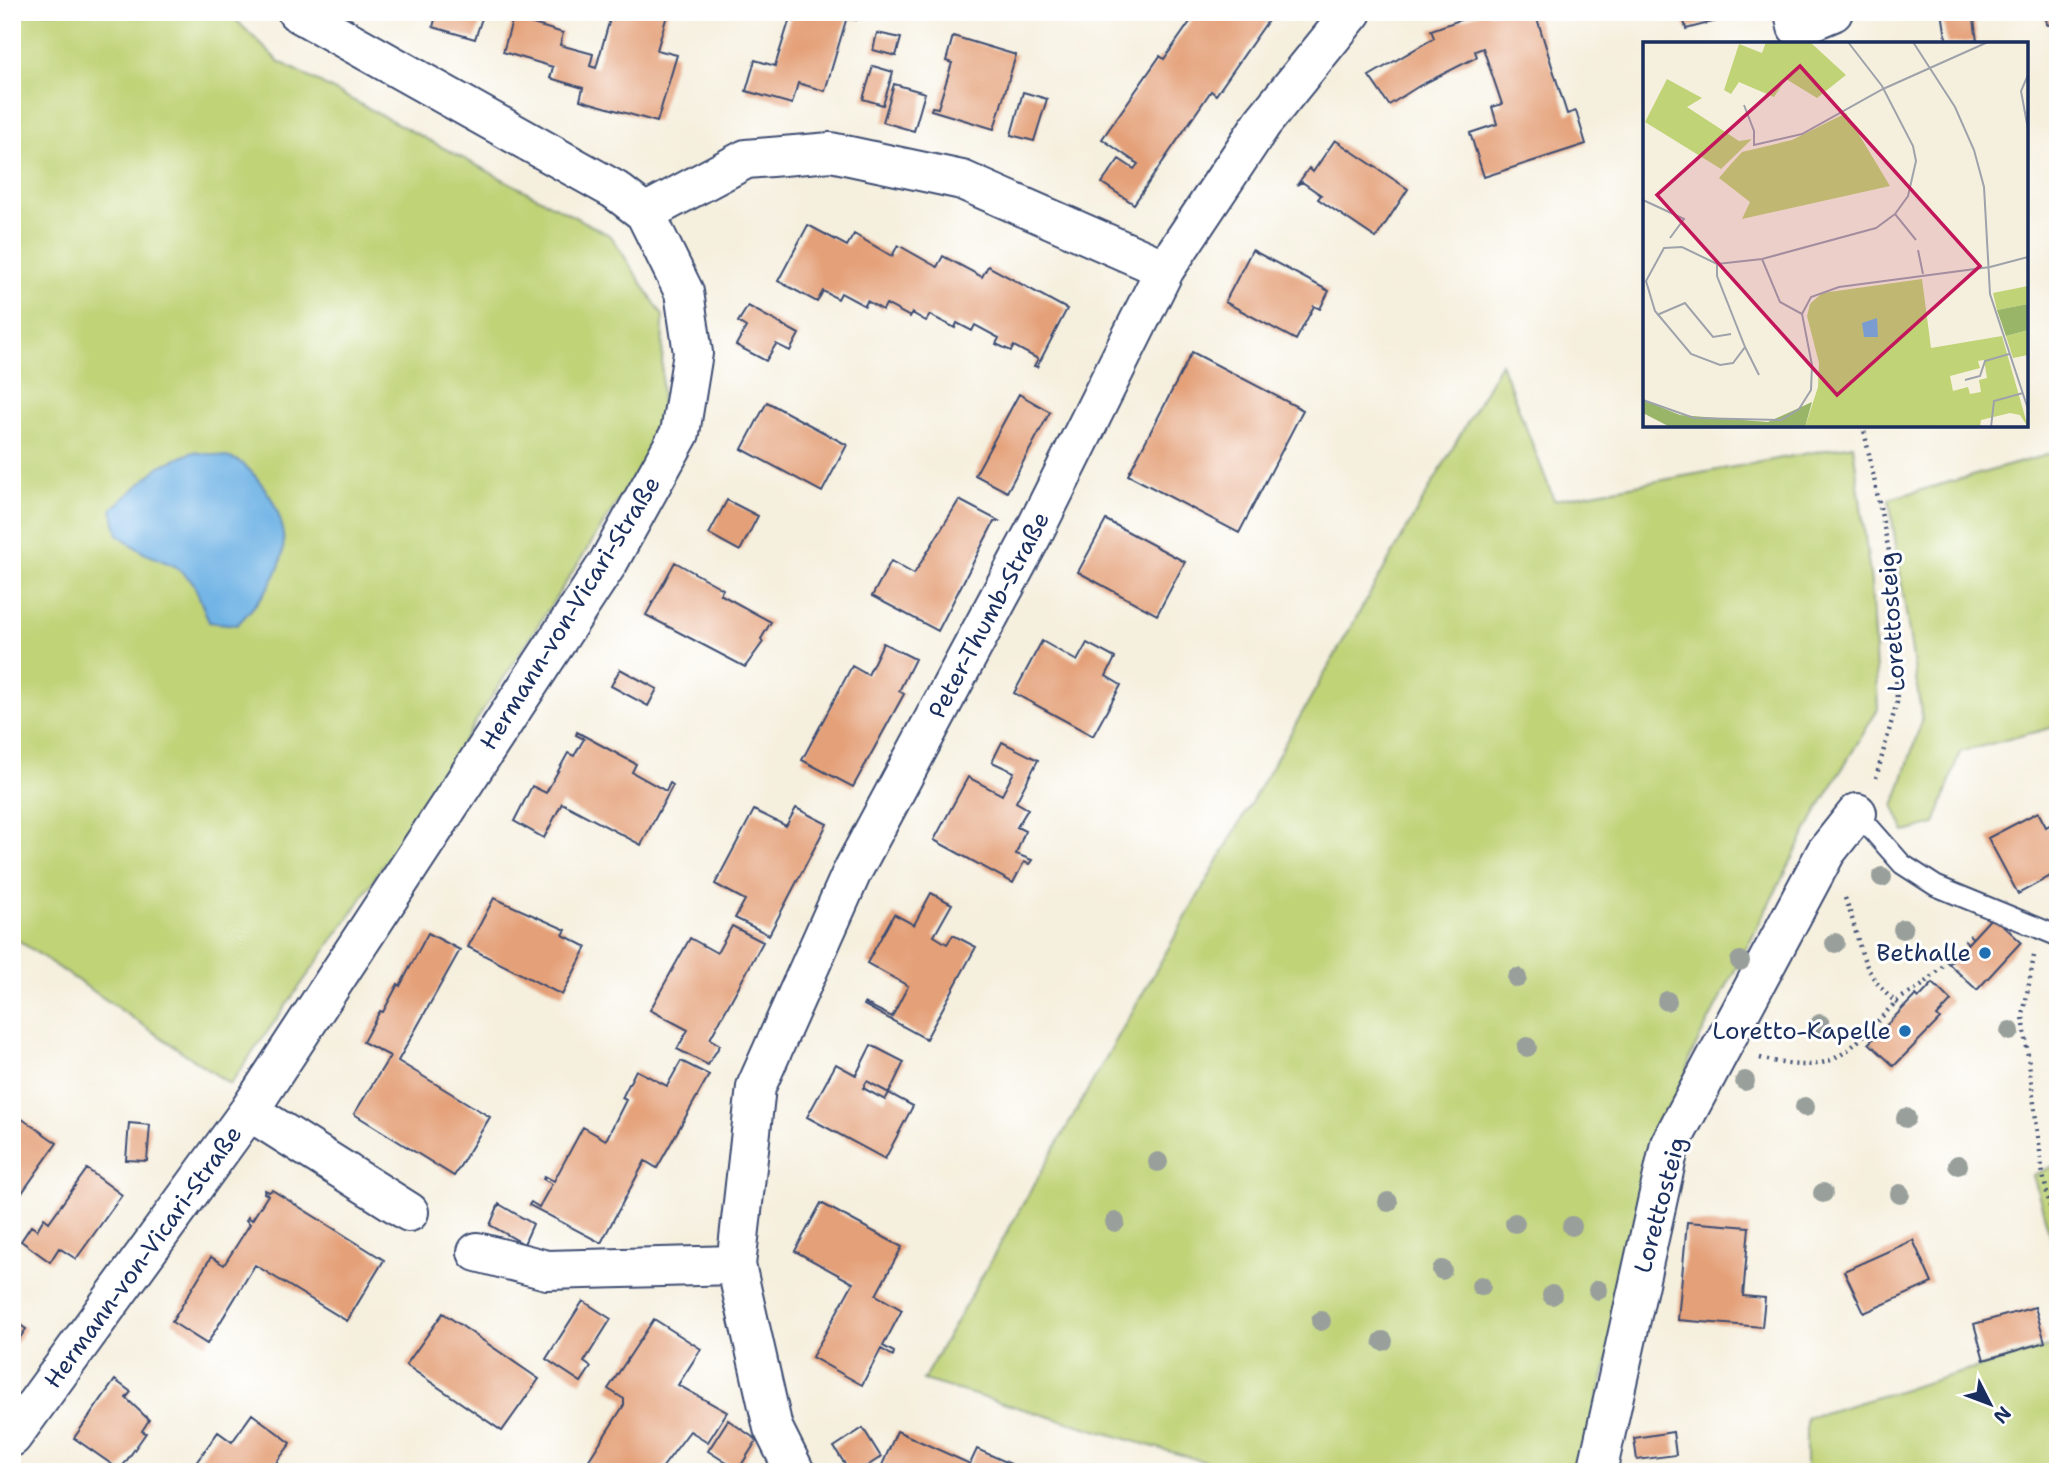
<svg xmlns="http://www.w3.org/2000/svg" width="2070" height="1484" font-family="'Shantell Sans',sans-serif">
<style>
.green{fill:#c0d377;stroke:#6e816a;stroke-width:2}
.water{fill:#6fb3e5;stroke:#4571a2;stroke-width:2}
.building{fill:#e4a078}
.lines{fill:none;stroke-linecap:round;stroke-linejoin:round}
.lane-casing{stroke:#3c4c71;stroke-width:23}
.street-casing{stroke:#3c4c71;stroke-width:42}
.path{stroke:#3c4c71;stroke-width:4.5;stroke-dasharray:2 5;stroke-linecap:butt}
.lane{stroke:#fff;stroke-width:19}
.street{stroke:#fff;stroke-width:38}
.tree{fill:#99a09c}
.poi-dot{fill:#1f6fb2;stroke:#fff;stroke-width:2.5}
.labels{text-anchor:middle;stroke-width:6;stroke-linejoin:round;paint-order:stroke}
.street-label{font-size:24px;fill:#1b2f5e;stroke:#fff}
.poi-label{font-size:24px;fill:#1b2f5e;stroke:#fff;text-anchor:end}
.inset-road{fill:none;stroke:#9ea2aa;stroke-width:2}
.view{fill:#c2185b;fill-opacity:0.15;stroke:#c2185b;stroke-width:3.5}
.inset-edge{fill:none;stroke:#1b2f5e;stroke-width:3.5}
</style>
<rect width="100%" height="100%" fill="#fff"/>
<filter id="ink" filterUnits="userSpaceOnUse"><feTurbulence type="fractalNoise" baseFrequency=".0143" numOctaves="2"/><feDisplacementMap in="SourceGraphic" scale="14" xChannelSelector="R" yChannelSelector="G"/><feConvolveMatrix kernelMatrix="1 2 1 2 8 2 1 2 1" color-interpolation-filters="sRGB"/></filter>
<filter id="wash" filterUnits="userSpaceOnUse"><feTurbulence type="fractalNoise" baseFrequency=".00686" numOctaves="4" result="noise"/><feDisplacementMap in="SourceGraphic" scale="28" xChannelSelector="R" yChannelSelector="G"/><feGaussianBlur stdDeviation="1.57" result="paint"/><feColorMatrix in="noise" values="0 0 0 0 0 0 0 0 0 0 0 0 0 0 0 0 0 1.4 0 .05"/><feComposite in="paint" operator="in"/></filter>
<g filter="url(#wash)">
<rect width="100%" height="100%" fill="#f5efdd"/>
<!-- green -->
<path class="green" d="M12,12H228L278,61L611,236L663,316L661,435L352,913L230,1084L12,936Z
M1501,363L1554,500L1853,445L1871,583L1878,709L1818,809L1691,1055L1578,1472H1285L1206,1462L923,1380Z
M2058,452V726L1960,752L1935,824L1905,832L1894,807L1922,719L1889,499Z
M2058,1164V1264L2033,1175Z
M2058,1344V1472H1806V1418Z"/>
<!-- water -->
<path class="water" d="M193,452C207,454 224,455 236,460C248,465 263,485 270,496C301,551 275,584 237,625L209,622L193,582L175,566L144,553L118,535L112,509L160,466Z"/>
<g id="blocks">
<!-- building -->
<path class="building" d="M437,12L483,15L475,39L433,27Z
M612,12H668L657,50L677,55L657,122L580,100L583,88L550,78L553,67L503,52L513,18L563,33L560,45L593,54L590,66L596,68Z
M792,12H859L856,20L847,17L825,91L798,83L792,104L746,91L755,60L775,66Z
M1197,12H1274L1216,95L1211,91L1134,204L1102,183L1119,159L1134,169L1138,164L1102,139L1160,56L1164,59Z
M1483,12H1535L1567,114L1576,111L1586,144L1484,177L1470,133L1497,124L1492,107L1502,104L1483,48L1475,51L1477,57L1419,86L1389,105L1369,76L1434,38L1431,30Z
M1682,12H1747V13L1686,29Z
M1942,12H1973L1977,41L1947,44Z
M2045,12H2058V48L2052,24L2047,25Z
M877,33L901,38L896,56L873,50Z
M953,36L1016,55L994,129L931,110L932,107L938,108L952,63L946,61Z
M873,66L893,72L883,105L863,99Z
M894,84L925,93L914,131L883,122Z
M1023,92L1047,99L1034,141L1011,135Z
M1335,140L1408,189L1376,238L1318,199L1321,195L1302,182L1297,185L1309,168L1313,172Z
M808,225L847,246L854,234L892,256L898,245L937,267L943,256L982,277L988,266L1067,309L1037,367L1034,366L1038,359L1014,346L1011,351L996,344L999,338L975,325L972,331L957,323L955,328L930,315L926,321L912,313L910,317L886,304L883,310L867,301L865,306L841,293L838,299L823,291L817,302L778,281Z
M1252,250L1329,291L1320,309L1314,306L1296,340L1225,302Z
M748,306L799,334L790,351L776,344L766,361L736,345L746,327L738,322Z
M1192,352L1303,410L1239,533L1128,475Z
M1019,394L1050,412L1007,492L975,475Z
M767,402L847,445L822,492L742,449Z
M727,500L758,516L740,551L709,534Z
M959,500L999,521L994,522L938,631L872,596L891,561L914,574Z
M1106,520L1185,562L1157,615L1078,572Z
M675,562L723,589L720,594L771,622L761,639L763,642L745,667L646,615Z
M1042,641L1077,661L1087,643L1115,658L1106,676L1121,685L1093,736L1014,693Z
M883,643L915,659L899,691L904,694L853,787L802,760L852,666L868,675Z
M620,669L657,689L648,706L611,686Z
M577,732L636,764L632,772L666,791L670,783L673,785L641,845L562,803L544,838L514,821L532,786L546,793L568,753L574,756L584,739L576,735Z
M1002,742L1038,760L1016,802L1028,809L1017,827L1025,831L1016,854L1032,860L1029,864L1024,862L1013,883L934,840L968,777L1002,795L1014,772L992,762Z
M796,808L827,824L769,935L735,918L745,900L715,884L754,810L786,826Z
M2038,812L2046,827L2058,820V872L2018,894L1988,838Z
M931,893L952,904L934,936L947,944L953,935L976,947L926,1039L864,1005L865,1003L892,1017L908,986L867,963L894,914L914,925Z
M494,898L566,930L563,935L587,947L562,995L468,947Z
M1993,916L2021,942L1977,990L1949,964Z
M732,926L763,942L710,1039L720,1045L708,1065L677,1049L688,1030L650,1010L690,938L717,953Z
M428,933L460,950L398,1061L490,1117L454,1176L354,1114L390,1056L363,1042L380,1011L383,1012L398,984L400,986Z
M1933,983L1951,1001L1937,1016L1940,1019L1894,1066L1869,1043L1916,995L1919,998Z
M871,1045L904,1062L889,1093L867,1081L863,1088L885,1100L889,1093L913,1106L885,1159L807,1117L836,1064L856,1075Z
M681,1061L709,1075L657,1168L645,1161L601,1243L529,1205L531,1202L539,1207L552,1184L543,1179L545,1176L554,1181L583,1127L606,1140L626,1100L622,1098L636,1070L667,1086Z
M12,1112L57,1143L12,1207Z
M129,1123L150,1125L147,1161L126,1160Z
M87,1169L122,1195L76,1259L59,1248L50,1262L21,1241L31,1226L37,1230L44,1218L49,1222Z
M265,1190L269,1192L272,1190L384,1260L347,1321L255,1265L207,1344L172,1322L211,1257L224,1265L250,1224L246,1220L248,1217L252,1220L268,1195L264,1193Z
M821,1203L902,1247L876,1295L902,1310L883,1346L894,1352L893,1356L881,1349L862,1385L812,1357L853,1283L795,1251Z
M499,1204L533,1224L524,1244L490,1225Z
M1687,1222L1749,1227L1743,1296L1765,1298L1762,1327L1678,1320Z
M1913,1240L1932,1283L1864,1313L1844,1271Z
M583,1301L611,1319L584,1362L591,1367L581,1382L546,1359Z
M2035,1307L2045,1342L1984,1360L1974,1324Z
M443,1313L539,1379L502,1431L406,1365Z
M12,1319L26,1329L12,1349Z
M654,1319L701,1349L678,1385L727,1412L708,1442L690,1431L659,1472H587L583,1469L624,1405V1399L608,1389Z
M115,1380L131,1392L126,1398L149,1420L142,1431L146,1433L120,1470L74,1438Z
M252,1414L291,1443L269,1472H199L193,1467L218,1432L232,1442Z
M728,1420L757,1440L738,1470L708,1451Z
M863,1428L881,1457L858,1472H850L834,1447Z
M897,1431L970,1464L977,1449L1029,1472H879Z
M1673,1432L1676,1455L1637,1460L1634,1438Z"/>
</g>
</g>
<g filter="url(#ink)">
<use href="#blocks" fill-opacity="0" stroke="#3c4c71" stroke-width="2"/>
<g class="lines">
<!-- lane casing -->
<g class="lane-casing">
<path id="lane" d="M1857,813L1902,864L1936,886L2058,936"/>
</g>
<!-- street casing -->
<g class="street-casing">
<path id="street" d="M1794,12L1797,27L1833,12
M645,213L746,159L831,152L962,180L1165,269
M249,1111L409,1212
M477,1252L547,1270L736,1265
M12,1437L249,1111L608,563L680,433L693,353L684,292L645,213L615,190L297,12
M795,1472L773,1428L736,1265L756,1087L852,872L1033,534L1165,269L1263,122L1352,12
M1597,1472L1670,1144L1826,852L1857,813"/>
</g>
<!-- path -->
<path class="path" d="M1863,425L1892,566L1897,702L1876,778
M1845,898C1864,947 1856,972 1903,1008
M2034,956L2023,1016L2043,1175L2058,1242
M1760,1058C1835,1078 1846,1053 1894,1004C1902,995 1916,991 1925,983C1943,968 1958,949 1975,932"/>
<!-- lane -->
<use href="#lane" class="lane"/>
<!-- street -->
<use href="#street" class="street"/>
</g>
<!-- trees -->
<g class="tree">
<circle cx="1882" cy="877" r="10"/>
<circle cx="1903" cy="929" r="10"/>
<circle cx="1835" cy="943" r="10"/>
<circle cx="1740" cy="961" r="10"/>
<circle cx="1517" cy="978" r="10"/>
<circle cx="1667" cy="1001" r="10"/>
<circle cx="1820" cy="1024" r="10"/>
<circle cx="2010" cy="1031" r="10"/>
<circle cx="1527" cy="1047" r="10"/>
<circle cx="1745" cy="1081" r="10"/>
<circle cx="1805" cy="1107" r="10"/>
<circle cx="1906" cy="1118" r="10"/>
<circle cx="1158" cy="1162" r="10"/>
<circle cx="1958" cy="1165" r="10"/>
<circle cx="1823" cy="1193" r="10"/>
<circle cx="1900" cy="1194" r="10"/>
<circle cx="1388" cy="1202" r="10"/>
<circle cx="1115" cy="1222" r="10"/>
<circle cx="1515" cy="1223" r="10"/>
<circle cx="1572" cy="1226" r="10"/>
<circle cx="1442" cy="1270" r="10"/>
<circle cx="1481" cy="1286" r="10"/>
<circle cx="1598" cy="1290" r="10"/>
<circle cx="1552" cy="1295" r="10"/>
<circle cx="1321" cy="1321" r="10"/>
<circle cx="1383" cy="1341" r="10"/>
</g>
</g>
<!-- markers -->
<g class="poi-dot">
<circle cx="1985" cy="953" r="7"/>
<circle cx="1905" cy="1031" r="7"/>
</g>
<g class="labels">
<!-- street labels -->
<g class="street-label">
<text transform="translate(570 613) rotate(-58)" y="8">Hermann-von-Vicari-Straße</text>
<text transform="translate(989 615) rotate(-62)" y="8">Peter-Thumb-Straße</text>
<text transform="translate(1892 622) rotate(-94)" y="8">Lorettosteig</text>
<text transform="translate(1660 1205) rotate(-75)" y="8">Lorettosteig</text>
<text transform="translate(143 1257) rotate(-54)" y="8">Hermann-von-Vicari-Straße</text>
</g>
<!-- poi labels -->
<g class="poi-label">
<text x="1971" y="961">Bethalle</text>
<text x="1891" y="1039">Loretto-Kapelle</text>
</g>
</g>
<!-- overview -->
<g transform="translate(1643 42)">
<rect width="385" height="385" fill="#f5efdd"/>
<path d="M123,0H167L203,33L174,56L143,37L131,55L96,40L88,52L81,48L96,2L119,11ZM24,37L59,56L44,65L96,99L109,97L78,127L2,80ZM203,71L247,144L99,177L107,160L76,136L88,122L99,110L149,98ZM279,237L288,306L359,294L385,385L377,373L367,371L338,378L337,385H162L175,345L176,321L164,274L167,262L179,251ZM341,318L344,336L336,338L338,350L327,352L325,345L310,349L307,334L337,326L335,319ZM385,244V262L354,268L350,251ZM385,288V313L370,316L363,294Z" fill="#c0d377" fill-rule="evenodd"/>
<path d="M385,262V288L363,294L354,268ZM0,358L37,373L125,380L169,360L162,385H27L0,371Z" fill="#98b568"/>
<path d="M234,276L235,295H221L219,281Z" fill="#6fb3e5"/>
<path class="inset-road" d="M270,0L312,65L331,108L341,145L347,252L385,367M385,33L378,49L385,87M101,63L111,89V103L159,92L240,47L345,0M0,158L41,177L27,196M252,172L273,198M275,208L280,232M119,217L137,260L159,272M74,222V234L102,305L90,321L77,323L48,312L12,269L3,239L21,206L39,205L74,222L119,217L233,186L252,172L265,154L273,119L270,104L239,44L205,0M14,273L42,261L70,295L88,292M102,305L116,333M322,338L337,334L342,319L366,312M0,358L51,376L138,378L156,367L168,348L169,323L159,272L168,255L196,245L347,225L385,215M348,385L351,359L380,351"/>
<path class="view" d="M157,24L337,224L194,353L14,153Z"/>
<rect width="385" height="385" class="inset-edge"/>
</g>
<!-- margin -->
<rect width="2070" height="1484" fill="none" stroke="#fff" stroke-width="42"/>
<!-- north arrow -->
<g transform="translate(1990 1404) rotate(132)" stroke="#ffffff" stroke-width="5" paint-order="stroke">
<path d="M0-5L12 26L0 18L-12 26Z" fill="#1b2f5e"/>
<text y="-10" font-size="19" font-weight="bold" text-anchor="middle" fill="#1b2f5e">N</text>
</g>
</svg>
